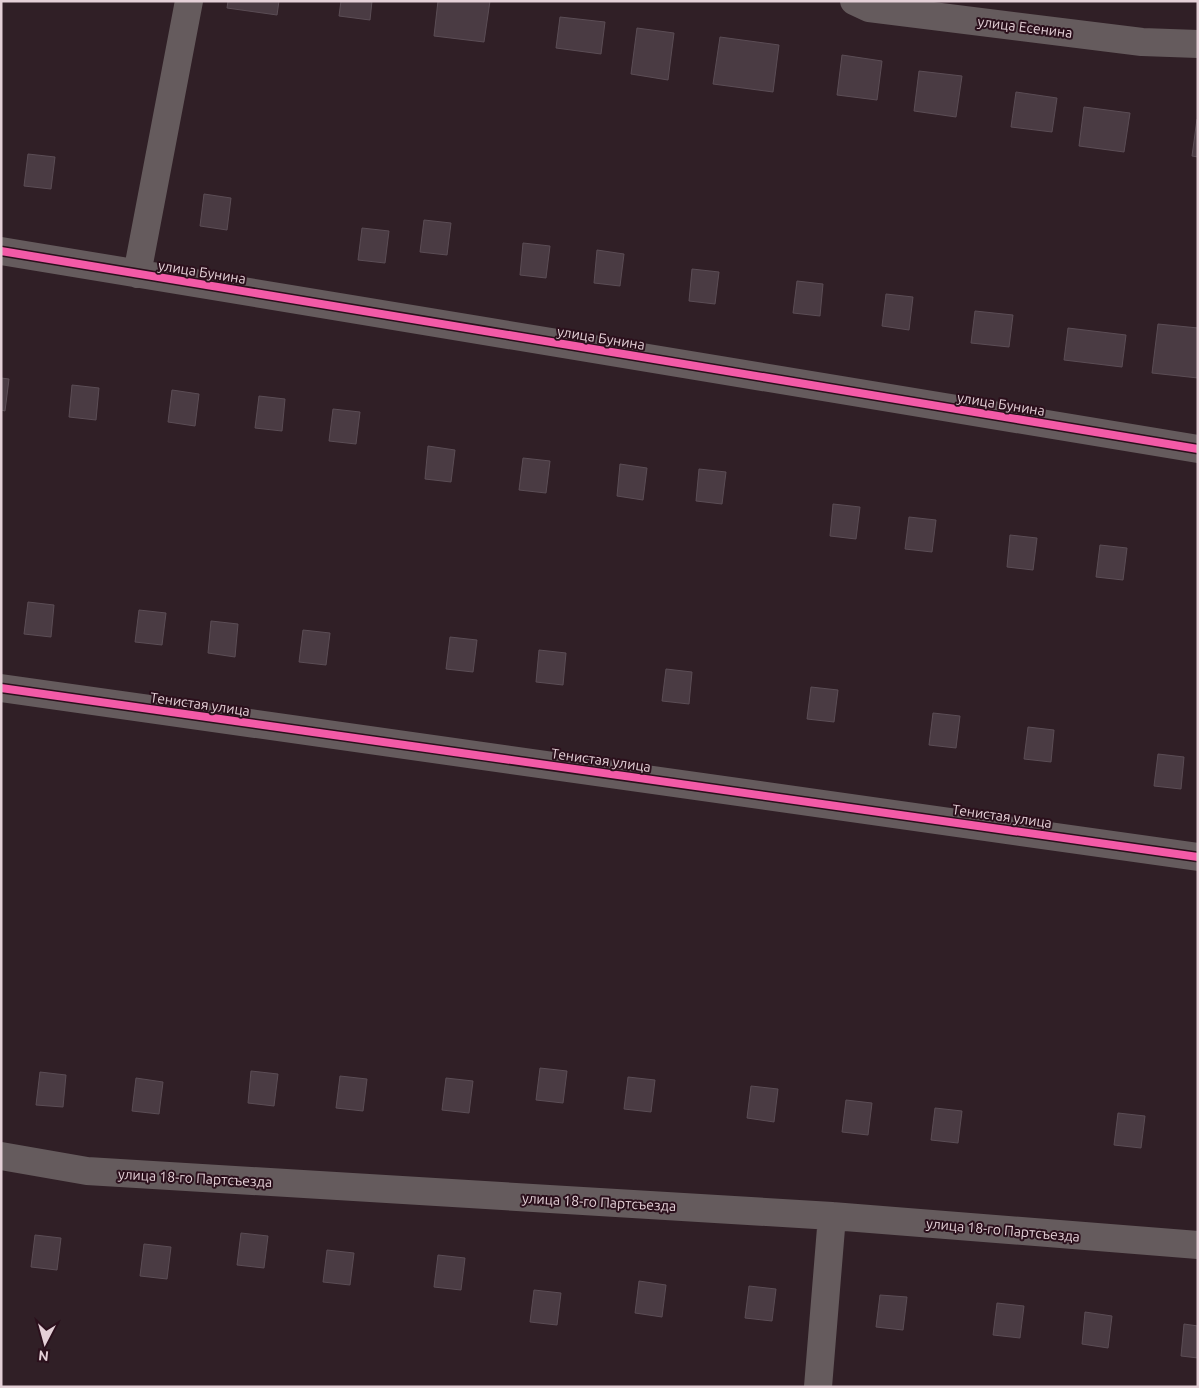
<svg xmlns="http://www.w3.org/2000/svg" width="1199" height="1388" font-family="Ubuntu,sans-serif">
<style>
.building{fill:#4a3b43;stroke:#5b4d55}
.lines{fill:none;stroke-linecap:round;stroke-linejoin:round}
.minor{stroke:#655b5d;stroke-width:28}
.cycleway-casing{stroke:#2b101c;stroke-width:11}
.cycleway{stroke:#f35aa7;stroke-width:8}
.labels{text-anchor:middle;stroke-width:4;stroke-linejoin:round;paint-order:stroke}
.street-label{font-size:14px;fill:#e4d0d7;stroke:#2b101c}
</style>
<rect width="100%" height="100%" fill="#301f26"/>
<!-- building -->
<path class="building" d="M228,1H279L277,15L227,8Z
M341,1H372L370,20L339,16Z
M438,1H490L484,42L434,36Z
M560,17L605,22L601,54L556,48Z
M637,28L674,33L668,80L631,74Z
M720,37L779,45L773,92L713,84Z
M842,55L882,61L877,100L837,95Z
M919,71L962,76L956,117L914,111Z
M1016,92L1057,98L1052,132L1011,127Z
M1084,107L1130,113L1124,152L1079,146Z
M1197,119H1198V157L1192,156Z
M28,154L55,157L51,189L24,186Z
M204,194L231,198L227,230L200,226Z
M424,220L451,223L447,255L420,252Z
M362,228L389,231L385,263L358,260Z
M523,243L550,246L546,278L520,275Z
M597,250L624,254L620,286L594,283Z
M692,269L719,272L715,304L689,301Z
M797,281L823,284L820,316L793,313Z
M886,294L913,297L909,330L882,326Z
M975,311L1013,315L1009,347L971,343Z
M1158,324L1198,328V378L1152,373Z
M1068,328L1126,335L1122,367L1064,360Z
M1,378L9,379L5,411L1,410Z
M72,385L99,388L96,420L69,417Z
M172,390L199,394L195,426L168,422Z
M259,396L285,399L282,431L255,428Z
M333,409L360,412L356,444L329,441Z
M428,446L455,450L451,482L425,479Z
M523,458L550,461L546,493L519,490Z
M620,464L647,468L643,500L617,496Z
M699,469L726,472L722,504L696,501Z
M833,504L860,507L856,539L830,536Z
M909,517L936,520L932,552L905,549Z
M1010,535L1037,538L1033,570L1007,567Z
M1100,545L1127,548L1123,580L1096,577Z
M28,602L54,605L51,637L24,634Z
M139,610L166,613L162,645L135,642Z
M211,621L238,624L235,657L208,653Z
M303,630L330,633L326,665L299,662Z
M450,637L477,640L473,672L446,669Z
M539,650L566,653L563,685L536,682Z
M666,669L692,672L689,704L662,701Z
M811,687L838,690L834,722L807,719Z
M933,713L960,716L956,748L929,745Z
M1028,727L1054,730L1051,762L1024,759Z
M1158,754L1184,757L1181,789L1154,786Z
M540,1068L567,1071L563,1103L536,1100Z
M251,1071L278,1074L274,1106L248,1103Z
M40,1072L66,1075L63,1107L36,1105Z
M340,1076L367,1079L363,1111L336,1108Z
M628,1077L655,1080L651,1112L624,1109Z
M136,1078L163,1082L159,1114L132,1111Z
M446,1078L473,1081L469,1113L442,1110Z
M751,1086L778,1089L774,1122L747,1118Z
M846,1100L872,1103L868,1135L842,1132Z
M935,1108L962,1111L958,1143L931,1140Z
M1118,1113L1145,1116L1141,1148L1114,1145Z
M241,1233L268,1236L264,1268L237,1265Z
M35,1235L61,1238L57,1270L31,1267Z
M144,1244L171,1247L167,1279L140,1276Z
M327,1250L354,1253L350,1285L323,1282Z
M438,1255L465,1258L461,1290L434,1287Z
M639,1281L666,1285L662,1317L635,1313Z
M749,1286L776,1289L772,1321L745,1318Z
M534,1290L561,1293L557,1325L530,1322Z
M880,1295L907,1297L903,1330L876,1327Z
M997,1303L1024,1306L1020,1338L993,1335Z
M1085,1312L1112,1316L1108,1348L1082,1344Z
M1184,1324L1198,1326V1358L1181,1356Z"/>
<g class="lines">
<!-- minor -->
<path class="minor" d="M854,1L869,8L1142,42L1198,44
M1,251L1198,449
M137,274L189,1
M1,688L1198,857
M1,1156L87,1171L832,1216L1198,1245
M818,1387L832,1216"/>
<!-- cycleway casing -->
<g class="cycleway-casing">
<path id="cycleway" d="M1,251L1198,449
M1,688L1198,857"/>
</g>
<!-- cycleway -->
<use href="#cycleway" class="cycleway"/>
</g>
<g class="labels">
<!-- street labels -->
<g class="street-label">
<text transform="translate(1025 27) rotate(7)" y="5">улица Есенина</text>
<text transform="translate(202 272) rotate(9)" y="5">улица Бунина</text>
<text transform="translate(601 338) rotate(9)" y="5">улица Бунина</text>
<text transform="translate(1001 404) rotate(9)" y="5">улица Бунина</text>
<text transform="translate(200 704) rotate(8)" y="5">Тенистая улица</text>
<text transform="translate(601 760) rotate(8)" y="5">Тенистая улица</text>
<text transform="translate(1002 816) rotate(8)" y="5">Тенистая улица</text>
<text transform="translate(195 1178) rotate(3)" y="5">улица 18-го Партсъезда</text>
<text transform="translate(599 1202) rotate(3)" y="5">улица 18-го Партсъезда</text>
<text transform="translate(1003 1230) rotate(5)" y="5">улица 18-го Партсъезда</text>
</g>
</g>
<!-- border -->
<rect width="1199" height="1388" fill="none" stroke="#e4d0d7" stroke-width="5"/>
<!-- north arrow -->
<g transform="translate(45 1343) rotate(186)" stroke="#2b101c" stroke-width="4" paint-order="stroke">
<path d="M0-4L9 19L0 12L-9 19Z" fill="#e4d0d7"/>
<text y="-8" font-size="14" font-weight="bold" text-anchor="middle" fill="#e4d0d7">N</text>
</g>
</svg>
